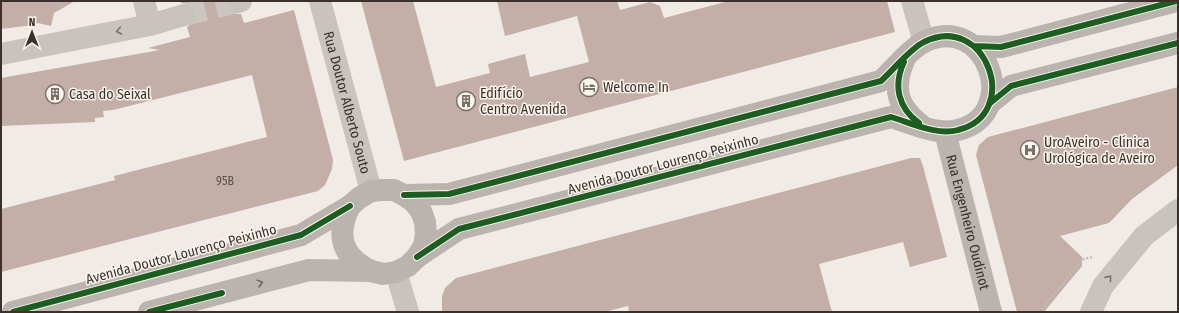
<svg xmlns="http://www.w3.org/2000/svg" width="1179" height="313" font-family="'Fira Sans Condensed',sans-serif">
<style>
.building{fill:#c3afa7}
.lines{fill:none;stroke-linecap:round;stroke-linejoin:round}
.minor-tunnel{stroke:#ccc6c0;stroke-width:22;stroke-dasharray:22 11;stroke-linecap:butt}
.path{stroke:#c2bbb6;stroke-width:2.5;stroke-dasharray:2 2;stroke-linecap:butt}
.minor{stroke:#c9c3be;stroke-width:22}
.secondary{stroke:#bab3ae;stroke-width:22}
.cycleway-casing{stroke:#fbf5ee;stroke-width:8}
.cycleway{stroke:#1b5e20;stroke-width:6}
.oneway{stroke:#7b726d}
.oneway2{stroke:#6e645f}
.labels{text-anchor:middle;stroke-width:3;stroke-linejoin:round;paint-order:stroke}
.number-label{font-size:12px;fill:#5d504a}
.poi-label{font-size:14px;fill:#3b302b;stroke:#fbf5ee;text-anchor:start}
.street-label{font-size:14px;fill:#3b302b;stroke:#fbf5ee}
</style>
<rect width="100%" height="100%" fill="#f0ebe5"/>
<!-- building -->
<path class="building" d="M1,1H75L54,13L51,26L38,23L34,25L1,29Z
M180,1H226V6L230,12L235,14H241L244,23L294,10L333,160L332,169L325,185L318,191L1,272V209L115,180L114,176L267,137L252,75L113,110L103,111L104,117L95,118V122L1,126V78L160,50L148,48L190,37L187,27L193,23L196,18V12L192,6L187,3H181Z
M361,1H413L436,87L490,73L488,64L525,54L530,77L589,62L577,16L505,36L497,1H617L620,10L650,2L660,6L664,18L729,1H887L895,32L404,161Z
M1178,87V165L1132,199L1109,223L1060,236L1082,257V266L1044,312H1017L976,155L979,145L988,137Z
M911,158H920L923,166L947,257L910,267L903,242L819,264L832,312H629L628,306L604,312H442V296L445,288L456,278Z"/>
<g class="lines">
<!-- minor-tunnel -->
<path class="minor-tunnel" d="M184,15L238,2"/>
<!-- path -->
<path class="path" d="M1039,312L1084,259L1092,257"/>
<!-- minor -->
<g class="minor">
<path d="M144,1L150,25"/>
<path id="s1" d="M320,1L371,191"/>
<path d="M912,1L924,42"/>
<path d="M238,2L241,1"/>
<path d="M1,54L150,25L184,15"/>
<path d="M396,272L408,312"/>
<path d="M1091,312L1103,286L1144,236L1178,210"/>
</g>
<!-- secondary -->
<g class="secondary">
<path d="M974,46L1001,47L1176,1"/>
<path d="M905,58C892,87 896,106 921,125"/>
<path d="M989,104L1011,86L1178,43"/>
<path id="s2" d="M945,132L991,312"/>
<path d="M350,206C335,235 342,257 371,271"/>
<path d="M13,312L301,235L350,206L359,198L371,191L382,190H394L404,195L414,202L421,211L425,222L426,234L424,246L417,257"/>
<path d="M149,312L309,270L371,271L383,274L396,272L408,266L417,257L459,229L891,117C911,123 938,136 958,130C1023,114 986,11 924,42C911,48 893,70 881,81L449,194L404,195"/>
</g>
<!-- cycleway casing -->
<g class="cycleway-casing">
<path id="cycleway" d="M974,46L1001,47L1176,1
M904,62C893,85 898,108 919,123
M989,104L1011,86L1178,43
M404,195L449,194L881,81C893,70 911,48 924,42C986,11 1023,114 958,130C938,136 911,123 891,117L459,229L417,257
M13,312L301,235L350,206
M149,312L222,293"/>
</g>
<!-- cycleway -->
<use href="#cycleway" class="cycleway"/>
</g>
<!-- one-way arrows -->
<defs><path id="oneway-chevron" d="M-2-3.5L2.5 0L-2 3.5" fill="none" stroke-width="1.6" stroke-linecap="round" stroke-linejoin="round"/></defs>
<g class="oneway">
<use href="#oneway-chevron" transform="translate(119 31) rotate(169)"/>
<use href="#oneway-chevron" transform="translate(1109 278) rotate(-51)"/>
</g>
<use class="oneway2" href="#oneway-chevron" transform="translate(260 283) rotate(-15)"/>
<!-- icons -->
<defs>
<g id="hotel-ring" transform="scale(1)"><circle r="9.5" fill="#fbf5ee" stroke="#7a716c" stroke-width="1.5"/><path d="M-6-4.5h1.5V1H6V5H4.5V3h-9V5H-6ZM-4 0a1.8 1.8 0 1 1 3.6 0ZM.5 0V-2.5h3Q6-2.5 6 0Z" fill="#7a716c"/></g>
<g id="building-ring" transform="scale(1)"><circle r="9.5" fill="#fbf5ee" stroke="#7a716c" stroke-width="1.5"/><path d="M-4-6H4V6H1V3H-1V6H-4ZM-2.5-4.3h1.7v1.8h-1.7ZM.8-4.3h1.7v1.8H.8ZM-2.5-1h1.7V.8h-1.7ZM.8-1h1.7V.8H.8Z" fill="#7a716c"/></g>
<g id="hospital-ring" transform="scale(1)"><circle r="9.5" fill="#fbf5ee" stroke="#7a716c" stroke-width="1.5"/><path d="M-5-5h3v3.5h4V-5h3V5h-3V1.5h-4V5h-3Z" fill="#7a716c"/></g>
</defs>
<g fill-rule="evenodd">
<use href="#hotel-ring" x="589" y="87"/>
<use href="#building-ring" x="55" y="94"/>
<use href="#building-ring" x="466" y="101"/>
<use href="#hospital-ring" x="1030" y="150"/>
</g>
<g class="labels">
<!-- number labels -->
<g class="number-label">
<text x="225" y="185">95B</text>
</g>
<!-- poi labels -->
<g class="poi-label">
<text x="603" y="92">Welcome In</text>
<text x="480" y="98">Edifício<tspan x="480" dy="16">Centro Avenida</tspan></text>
<text x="69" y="99">Casa do Seixal</text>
<text x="1044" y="147">UroAveiro - Clínica<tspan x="1044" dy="16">Urológica de Aveiro</tspan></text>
</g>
<!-- street labels -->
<g class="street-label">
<text dy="5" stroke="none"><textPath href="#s1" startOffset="105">Rua Doutor Alberto Souto</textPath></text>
<text transform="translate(663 164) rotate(-15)" y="5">Avenida Doutor Lourenço Peixinho</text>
<text dy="5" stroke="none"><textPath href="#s2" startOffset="93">Rua Engenheiro Oudinot</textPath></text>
<text transform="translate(181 254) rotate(-15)" y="5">Avenida Doutor Lourenço Peixinho</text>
</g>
</g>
<!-- border -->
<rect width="1179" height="313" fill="none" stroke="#3b302b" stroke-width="4"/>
<!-- north arrow -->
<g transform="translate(32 32)" stroke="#fbf5ee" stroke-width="3" paint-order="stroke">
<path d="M0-3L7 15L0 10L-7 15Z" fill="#3b302b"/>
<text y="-6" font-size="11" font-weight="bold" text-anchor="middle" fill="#3b302b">N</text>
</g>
</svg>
